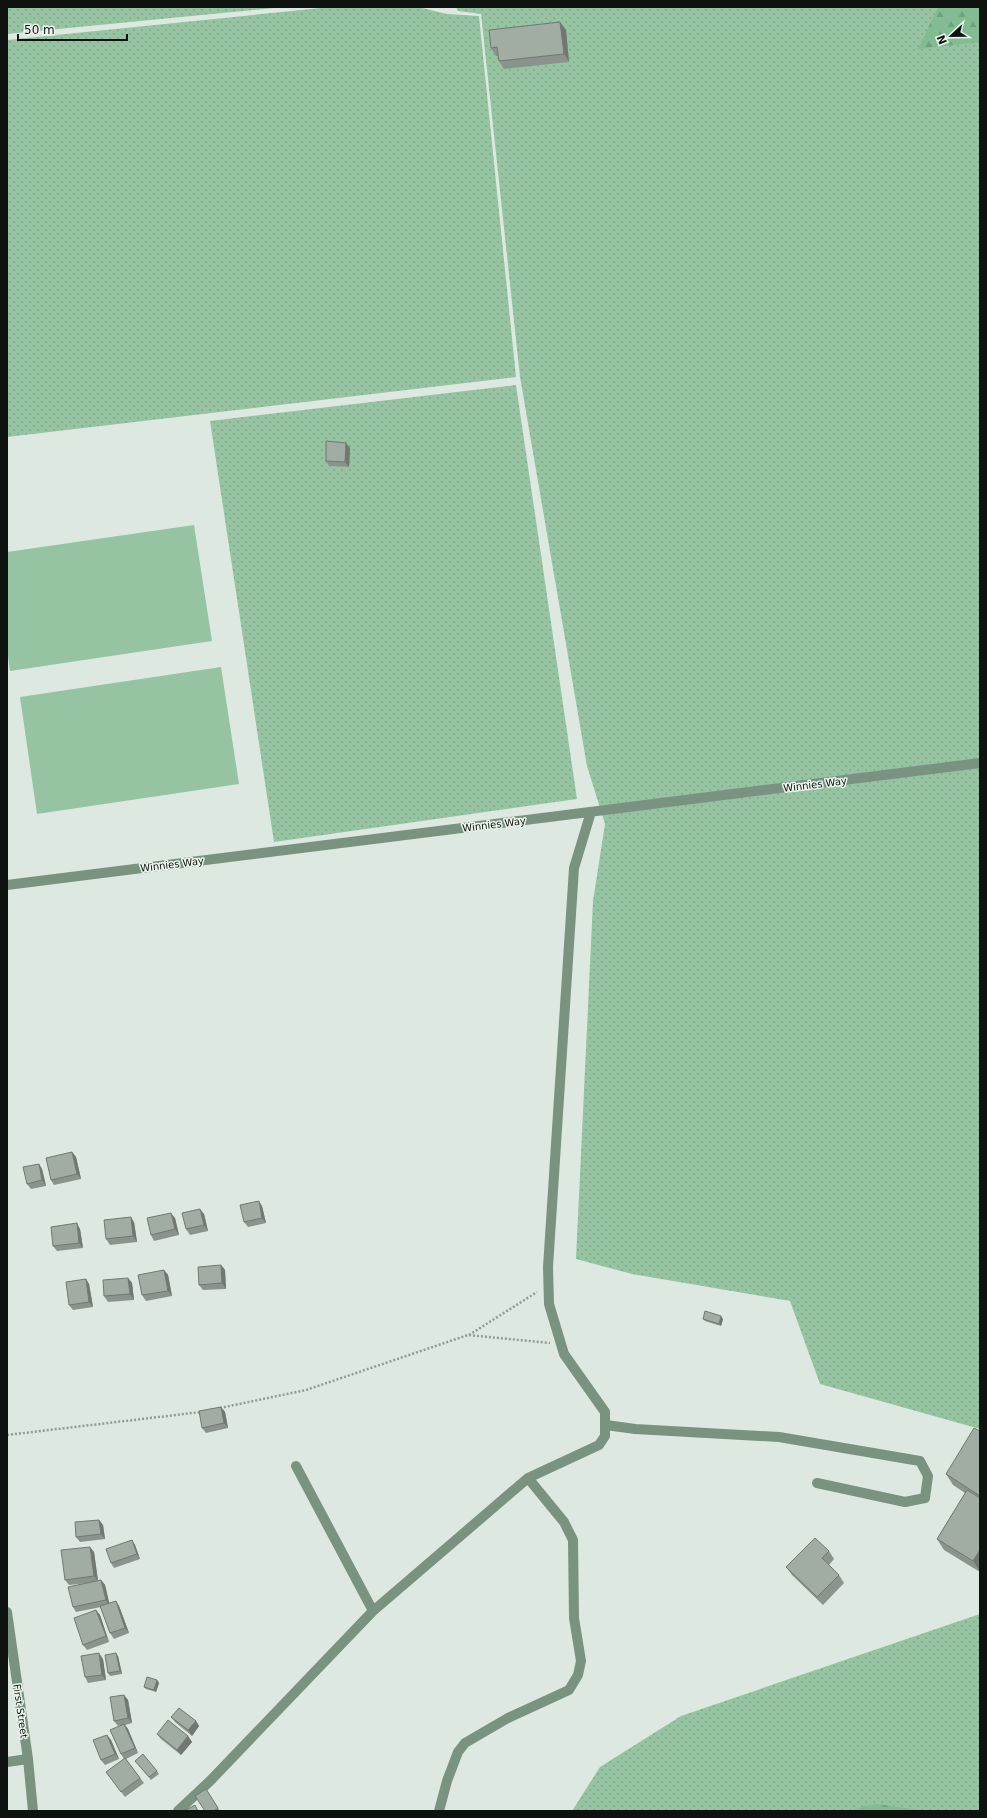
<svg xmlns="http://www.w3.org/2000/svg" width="987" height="1818" font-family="'DejaVu Sans',sans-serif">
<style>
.grass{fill:url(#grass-dots)}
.forest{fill:url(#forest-firs)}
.pitch{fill:#96c4a2}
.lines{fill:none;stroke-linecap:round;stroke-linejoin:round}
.path{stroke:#919a93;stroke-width:2.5;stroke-dasharray:2 2;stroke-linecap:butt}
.street{stroke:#7a9280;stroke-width:10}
.wall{fill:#8a948c}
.shaded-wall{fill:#717872}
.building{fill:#a1aca3;stroke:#717872}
.labels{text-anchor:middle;stroke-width:3;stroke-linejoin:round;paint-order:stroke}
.street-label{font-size:10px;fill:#0f1310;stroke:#ebf6ed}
</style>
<defs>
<pattern id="grass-dots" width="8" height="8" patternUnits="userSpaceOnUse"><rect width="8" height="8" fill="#96c4a2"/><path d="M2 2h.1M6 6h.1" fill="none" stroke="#80a88a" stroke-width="1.8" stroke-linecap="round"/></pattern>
<pattern id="forest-firs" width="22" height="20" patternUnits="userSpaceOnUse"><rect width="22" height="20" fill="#83bc93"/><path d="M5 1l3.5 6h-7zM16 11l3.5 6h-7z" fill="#70a17e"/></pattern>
</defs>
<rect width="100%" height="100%" fill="#dde9e0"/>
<!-- grass -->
<path class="grass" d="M7,7H284L7,34Z
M331,7H418L447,14L479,16L516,377L7,437V40Z
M456,7H980V1429L820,1384L790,1301L632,1274L576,1259L593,901L605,824L587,766L520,377L481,14L458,11Z
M516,385L577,799L274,842L210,421Z
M980,1614V1811H572L600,1767L681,1716Z"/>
<!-- forest -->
<path class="forest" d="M938,7H980V42L918,49Z
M875,1804L928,1811H848Z"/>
<!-- pitch -->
<path class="pitch" d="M194,525L212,641L10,671L7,649V552Z
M221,667L239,784L37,814L20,697Z"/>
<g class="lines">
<!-- path -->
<path class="path" d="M469,1335L537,1292
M220,1408L306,1390L468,1335L550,1343
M7,1435L201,1412"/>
<!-- street -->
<path class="street" d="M7,885L980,763
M606,1425L635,1429L779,1437L920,1461L928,1476L925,1498L905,1502L817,1483
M296,1466L373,1611
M7,1612L28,1759L33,1811
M7,1762L28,1759
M178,1811L211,1780L373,1611L528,1478L599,1445L605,1436V1412L564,1354L549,1304L548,1267L574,868L591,812
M439,1811L447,1781L458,1752L465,1743L508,1718L569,1690L578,1675L581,1661L574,1618L573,1540L564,1522L528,1478"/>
</g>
<!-- wall -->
<path class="wall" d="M560,22L566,30L569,62L504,69L499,61L498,56H496L491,48Z
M346,443L350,448L349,467L329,466L326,461Z
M72,1152L76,1157L81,1179L54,1185L51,1180Z
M39,1164L42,1169L46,1186L31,1189L27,1184Z
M262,1206L266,1223L248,1227L244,1222Z
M204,1214L208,1231L190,1235L186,1229Z
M175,1218L179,1235L154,1241L151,1235Z
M134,1222L137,1242L110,1245L106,1239Z
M80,1229L83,1248L57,1251L53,1246Z
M221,1265L225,1270L226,1289L203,1290L199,1285Z
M164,1270L168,1275L172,1296L146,1301L142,1295Z
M128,1278L132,1283L134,1300L108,1302L104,1296Z
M86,1279L89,1284L93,1307L73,1310L69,1305Z
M703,1319H723L721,1326L705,1321Z
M221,1407L225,1412L228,1428L206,1433L202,1428Z
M980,1431V1572L944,1550L937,1539L965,1493L953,1485L946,1474Z
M99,1520L103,1525L105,1539L80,1542L76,1537Z
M132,1540L135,1545L140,1559L114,1568L111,1563Z
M829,1551L834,1559L829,1565L839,1575L844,1583L823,1605L792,1575L786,1567Z
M94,1552L98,1581L101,1580L105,1585L109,1603L116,1601L119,1606L129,1633L114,1639L110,1633L101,1607L76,1612L73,1607L88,1583L69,1585L65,1580Z
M96,1610L100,1615L109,1642L87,1650L83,1645Z
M118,1656L122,1674L110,1676L108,1673Z
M103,1659L106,1680L88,1683L85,1677Z
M157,1680L159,1683L156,1692L146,1689L144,1687Z
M124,1695L128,1700L132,1723L125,1725L128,1729L138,1753L126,1759L144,1783L125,1797L106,1772L124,1759L121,1754V1725L118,1726L114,1721Z
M171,1717L196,1721L199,1726L192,1736L175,1722Z
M157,1734L188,1736L192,1742L181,1755L161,1739Z
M107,1735L111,1740L119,1759L105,1765L101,1760Z
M137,1763L157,1771L159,1774L151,1780Z
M206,1789L220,1811H205Z"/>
<!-- shaded-wall -->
<path class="shaded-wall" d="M560,22L566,30L569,62L564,54Z
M346,443L350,448L349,467L345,462Z
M72,1152L76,1157L81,1179L77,1174Z
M39,1164L42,1169L46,1186L42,1180Z
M259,1201L262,1206L266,1223L262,1218Z
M200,1209L204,1214L208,1231L204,1225Z
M171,1213L175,1218L179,1235L175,1229Z
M131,1217L134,1222L137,1242L133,1236Z
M77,1223L80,1229L83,1248L79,1243Z
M221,1265L225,1270L226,1289L222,1283Z
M164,1270L168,1275L172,1296L168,1291Z
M128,1278L132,1283L134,1300L130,1294Z
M86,1279L89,1284L93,1307L89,1302Z
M721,1316L723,1319L721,1326L719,1324Z
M221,1407L225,1412L228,1428L224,1423Z
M99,1520L103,1525L105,1539L101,1534Z
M132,1540L135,1545L140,1559L137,1554Z
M90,1547L94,1552L98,1581L94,1576Z
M980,1550V1571L973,1561Z
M101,1580L105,1585L110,1606L106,1600Z
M116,1601L119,1606L129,1633L125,1628Z
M96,1610L100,1615L109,1642L106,1636Z
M99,1653L103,1659L106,1680L102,1675Z
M116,1653L118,1656L122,1674L120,1671Z
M157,1680L159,1683L156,1692L154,1690Z
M124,1695L128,1700L132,1723L128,1718Z
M196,1721L199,1726L192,1736L188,1730Z
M124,1724L128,1729L138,1753L135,1748Z
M107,1735L111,1740L119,1759L115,1754Z
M188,1736L192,1742L181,1755L177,1750Z"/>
<!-- building -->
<path class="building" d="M560,22L564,54L499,61L497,47L491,48L489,30Z
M326,441L346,443L345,462L326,461Z
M72,1152L77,1174L51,1180L46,1158Z
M39,1164L42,1180L27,1184L23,1167Z
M259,1201L262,1218L244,1222L240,1205Z
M200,1209L204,1225L186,1229L182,1213Z
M171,1213L175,1229L151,1235L147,1218Z
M131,1217L133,1236L106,1239L104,1220Z
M77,1223L79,1243L53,1246L51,1227Z
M221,1265L222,1283L199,1285L198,1267Z
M164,1270L168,1291L142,1295L138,1275Z
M128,1278L130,1294L104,1296L103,1280Z
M86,1279L89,1302L69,1305L66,1282Z
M705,1311L721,1316L719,1324L703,1319Z
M221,1407L224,1423L202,1428L199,1411Z
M974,1428L980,1431V1496L946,1474Z
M967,1490L980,1498V1550L973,1561L937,1539Z
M99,1520L101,1534L76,1537L75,1522Z
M815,1538L829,1551L822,1558L839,1575L817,1597L786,1567Z
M132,1540L137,1554L111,1563L106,1549Z
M90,1547L94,1576L65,1580L61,1550Z
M101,1580L106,1600L73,1607L68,1587Z
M116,1601L125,1628L110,1633L100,1606Z
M96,1610L106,1636L83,1645L74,1618Z
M99,1653L102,1675L85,1677L81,1656Z
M116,1653L120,1671L108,1673L105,1655Z
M147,1677L157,1680L154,1690L144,1687Z
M124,1695L128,1718L114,1721L110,1697Z
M179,1708L196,1721L188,1730L171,1717Z
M168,1720L188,1736L177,1750L157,1734Z
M124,1724L135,1748L121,1754L110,1730Z
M107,1735L115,1754L101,1760L93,1740Z
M143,1754L157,1771L149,1777L135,1761Z
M125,1758L140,1778L121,1792L106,1772Z
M206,1789L218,1808L214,1811H205L195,1796Z
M195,1805L198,1811H184Z"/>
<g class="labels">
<!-- street labels -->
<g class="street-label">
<text transform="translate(815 784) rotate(-7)" y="4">Winnies Way</text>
<text transform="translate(494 824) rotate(-7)" y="4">Winnies Way</text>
<text transform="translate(172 864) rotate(-7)" y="4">Winnies Way</text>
<text transform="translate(21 1711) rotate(82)" y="4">First Street</text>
</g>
</g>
<!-- border -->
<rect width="987" height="1818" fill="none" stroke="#0f1310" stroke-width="16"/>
<!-- north arrow -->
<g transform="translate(951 36) rotate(248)" stroke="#ebf6ed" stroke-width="3" paint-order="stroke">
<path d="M0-3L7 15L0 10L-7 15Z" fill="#0f1310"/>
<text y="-6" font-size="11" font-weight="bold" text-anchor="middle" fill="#0f1310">N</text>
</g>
<!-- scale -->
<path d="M18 34v6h109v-6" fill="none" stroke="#0f1310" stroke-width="2"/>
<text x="24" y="34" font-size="12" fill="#0f1310" stroke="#ebf6ed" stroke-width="3" paint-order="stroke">50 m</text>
</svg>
